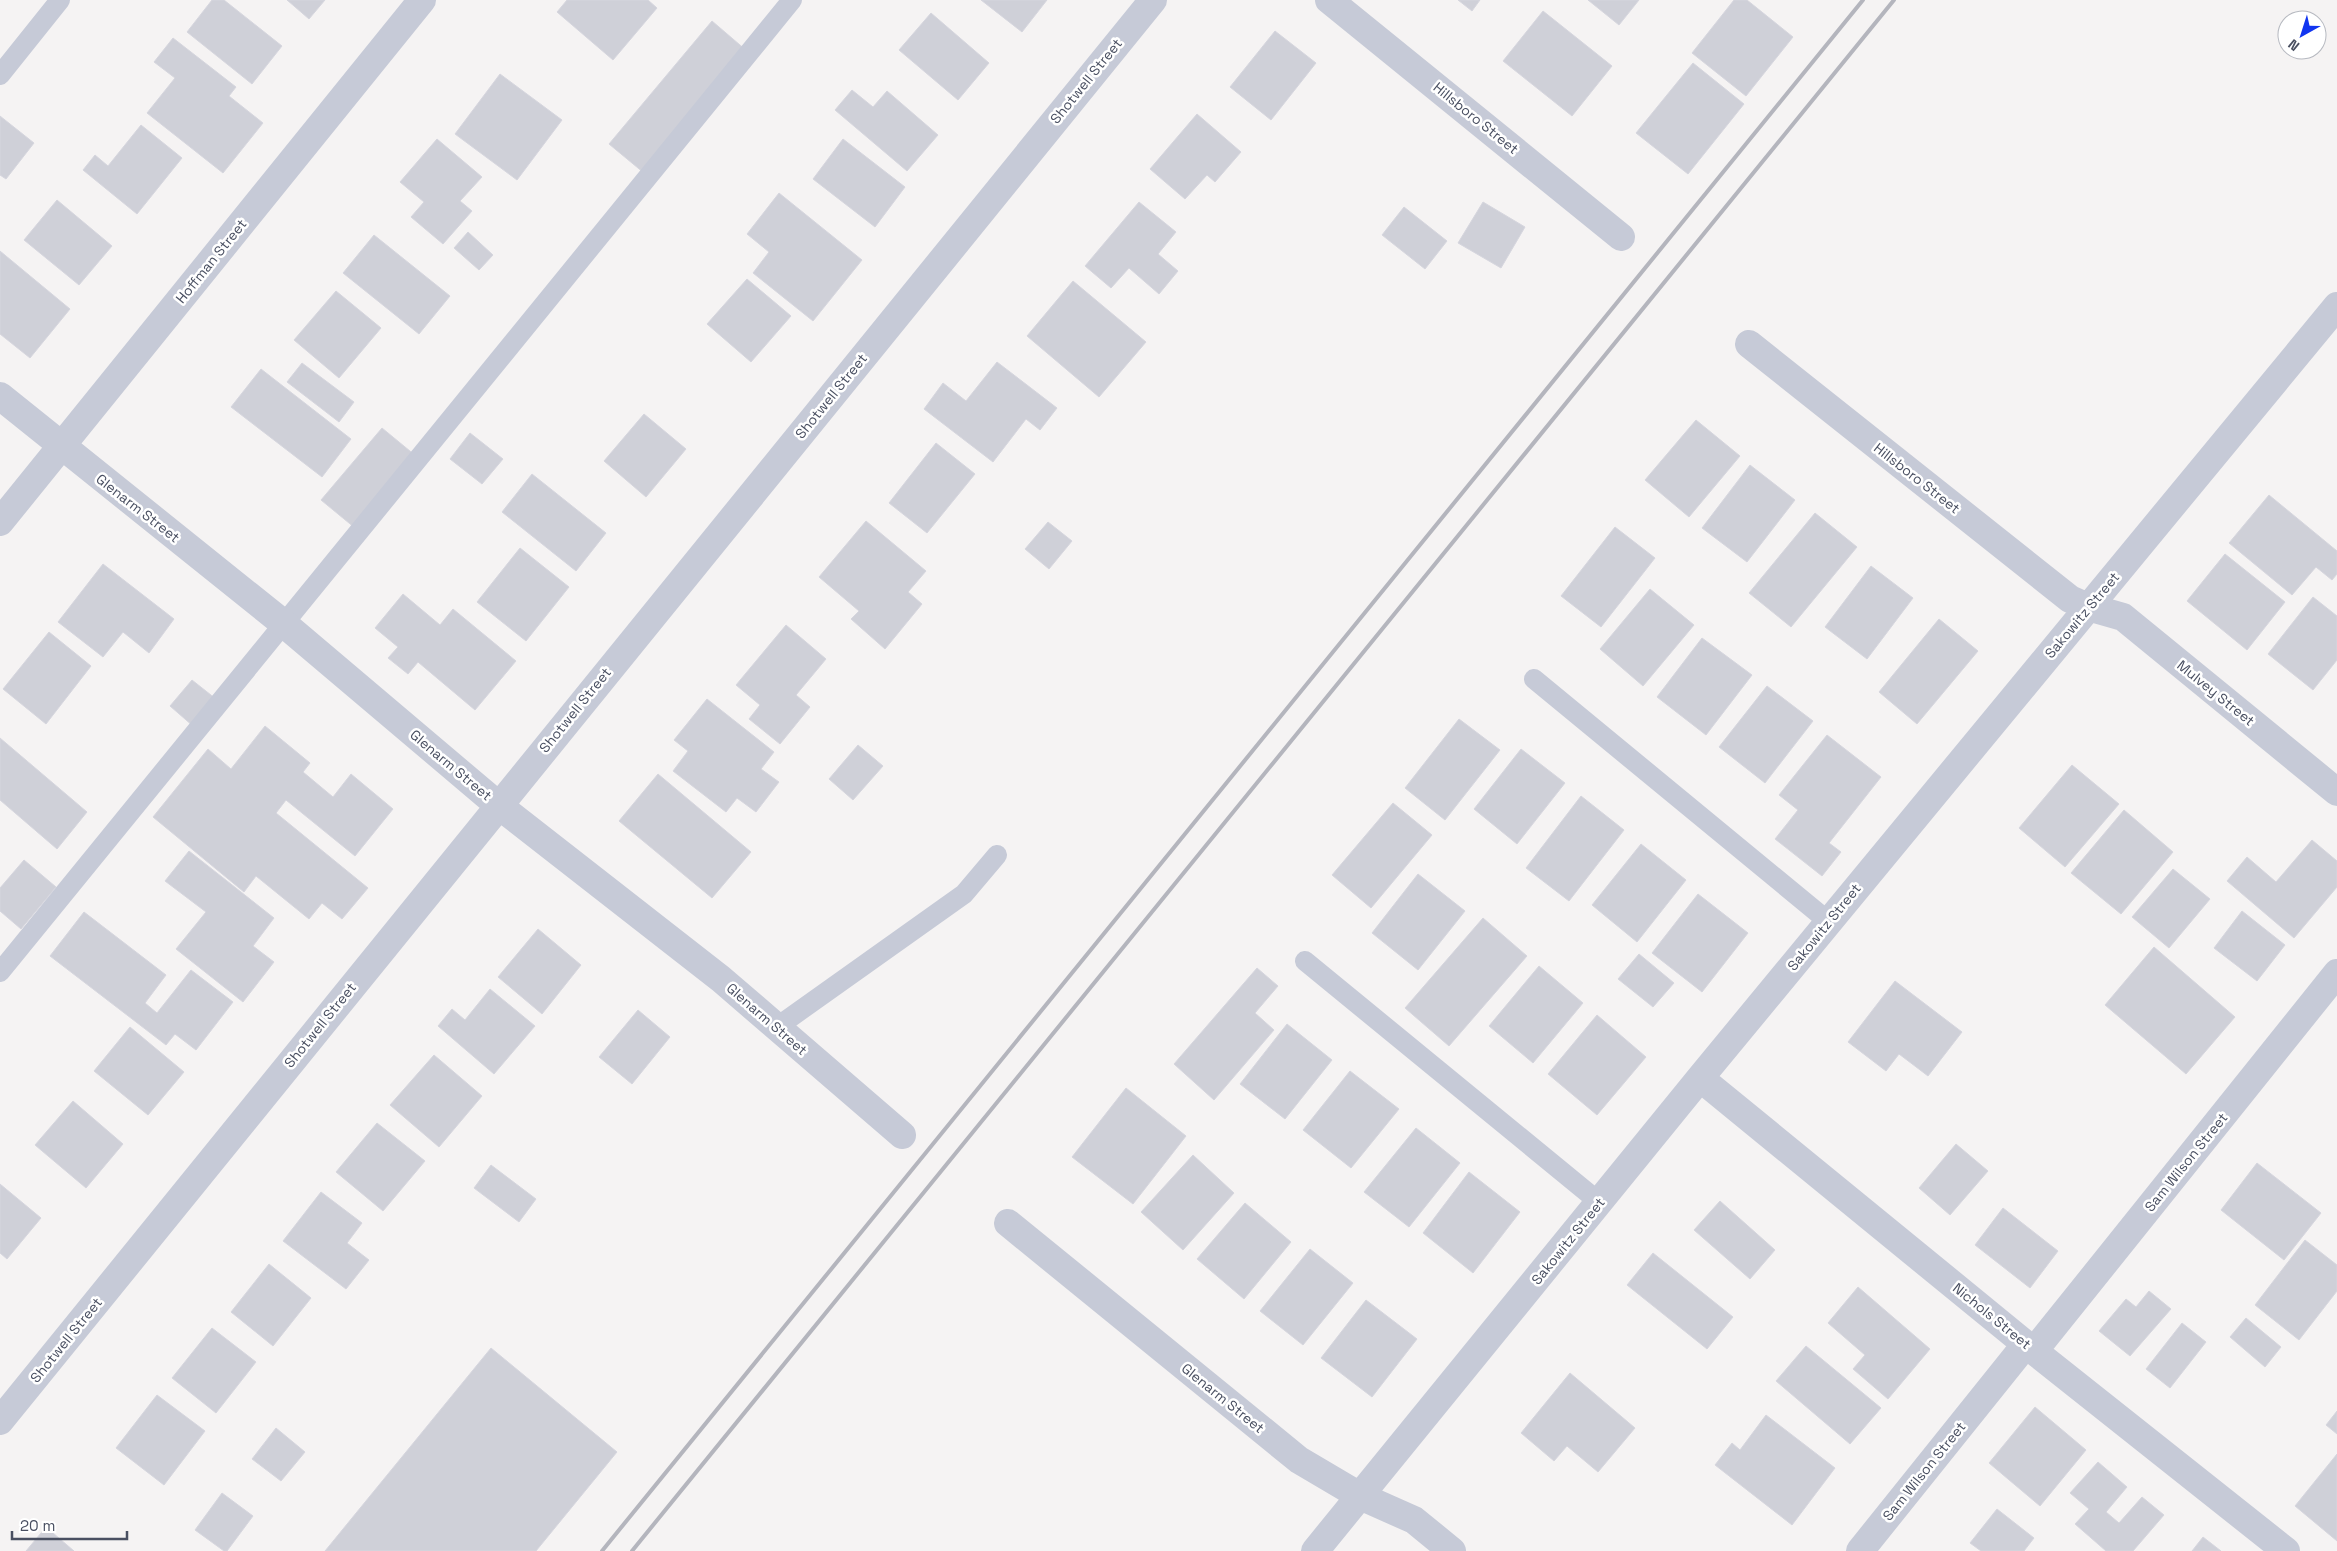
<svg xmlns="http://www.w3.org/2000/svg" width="2337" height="1551" font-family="'Space Grotesk',sans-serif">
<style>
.building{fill:#cfd0d8;stroke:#d6d6de}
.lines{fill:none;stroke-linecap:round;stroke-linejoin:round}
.lane{stroke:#c6cad7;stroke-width:20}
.street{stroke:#c6cad7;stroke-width:28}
.rail{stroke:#b4b5bd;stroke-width:4}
.labels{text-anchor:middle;stroke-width:5;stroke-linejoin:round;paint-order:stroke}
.street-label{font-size:14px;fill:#494f61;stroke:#fff}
</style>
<rect width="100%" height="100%" fill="#f5f3f3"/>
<!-- building -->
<path class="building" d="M212,0H224L282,46L252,84L187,32Z
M287,0H325L309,19Z
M567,0H648L657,8L613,60L557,12Z
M981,0H1047L1022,32Z
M1458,0H1480L1472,11Z
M1588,0H1639L1619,25Z
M1734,0H1747L1793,37L1746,96L1692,53Z
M1543,11L1612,66L1572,116L1503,61Z
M931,13L989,63L958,100L899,50Z
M712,21L747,51L644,173L609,144Z
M1275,31L1316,63L1271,120L1230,87Z
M173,38L236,87L229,96L263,123L223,173L147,113L175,78L154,62Z
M1693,63L1744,104L1688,174L1636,133Z
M500,74L562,120L517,180L455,134Z
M852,90L873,107L887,91L938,135L907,171L835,110Z
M1197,114L1241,152L1215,182L1207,175L1185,199L1150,169Z
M0,116L34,143L6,179L0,175Z
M141,125L182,158L137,214L83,170L95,155L108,166Z
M437,139L482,177L460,201L472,211L443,244L411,217L424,202L400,182Z
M843,139L905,187L875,227L813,179Z
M779,193L862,260L813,321L753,273L769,252L747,234Z
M57,200L112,246L79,285L24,240Z
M1139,202L1176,232L1158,254L1178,271L1159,294L1129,268L1111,288L1085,266Z
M1483,202L1525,227L1501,268L1458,243Z
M1404,207L1447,241L1425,269L1382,235Z
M468,232L493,255L479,270L454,248Z
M374,235L450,296L419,334L343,273Z
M0,251L70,309L30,358L0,334Z
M747,279L791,316L751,362L707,324Z
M1073,281L1146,342L1099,397L1027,336Z
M336,291L381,328L339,378L294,340Z
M997,362L1057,408L1040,430L1026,419L993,462L924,409L943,383L966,401Z
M302,363L354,402L339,422L287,382Z
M261,369L351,439L322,477L231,407Z
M644,414L686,449L646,497L604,461Z
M1696,420L1740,456L1689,517L1645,480Z
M382,428L416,456L355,528L321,500Z
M470,433L503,459L482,484L450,459Z
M936,443L975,474L927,533L889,503Z
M1750,465L1795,500L1747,562L1702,528Z
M532,474L606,533L576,571L502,512Z
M2269,495L2337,551V574L2332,580L2316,567L2292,595L2229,543Z
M1815,513L1857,547L1791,627L1749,593Z
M866,521L926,571L908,592L922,604L885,649L851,619L859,611L819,577Z
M1048,522L1072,541L1049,569L1025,549Z
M1615,527L1655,558L1601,627L1561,596Z
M520,548L569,587L526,641L477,602Z
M2225,554L2285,602L2247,650L2187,601Z
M103,564L174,619L149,653L123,632L103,657L58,622Z
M1871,566L1913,598L1867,659L1825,627Z
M1650,589L1694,625L1643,686L1600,649Z
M403,594L440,625L453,609L516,661L475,710L418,662L408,674L388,658L398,647L375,628Z
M2313,597L2337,616V660L2313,690L2268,654Z
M1939,619L1978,651L1917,724L1879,692Z
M786,625L826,659L796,695L810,707L780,744L749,719L760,705L736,685Z
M49,632L91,666L46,724L3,689Z
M1702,638L1752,675L1706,735L1657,697Z
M192,680L216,699L193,726L170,706Z
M1767,686L1813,721L1765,783L1719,747Z
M707,699L774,752L761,769L779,782L756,812L737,798L726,812L673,771L688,751L674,740Z
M1459,719L1500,750L1445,820L1405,788Z
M265,726L310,763L303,772L333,797L351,774L393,809L355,856L286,800L276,813L368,888L342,919L322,903L309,919L256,876L244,892L153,817L208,749L231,769Z
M1827,735L1881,777L1829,843L1841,852L1822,876L1775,839L1798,810L1779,795Z
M0,738L87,812L57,849L0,800Z
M858,745L883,766L853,800L829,779Z
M1521,749L1565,783L1517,844L1474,809Z
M2072,765L2119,804L2065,867L2019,828Z
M658,774L751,852L712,898L619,821Z
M1581,796L1624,830L1569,901L1526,868Z
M1393,803L1432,835L1371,908L1332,875Z
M2124,810L2173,852L2121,914L2071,873Z
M2312,840L2337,861V887L2294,938L2227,881L2247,857L2276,882Z
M1641,844L1686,880L1637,942L1592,905Z
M189,851L274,918L253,946L274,962L243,1002L176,949L206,912L165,881Z
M24,860L56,887L21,929L0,911V888Z
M2173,869L2210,899L2169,948L2132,917Z
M1418,874L1465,911L1418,970L1372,933Z
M1698,894L1748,933L1702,992L1652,953Z
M2242,911L2285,945L2257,981L2214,948Z
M84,912L166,975L145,1003L157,1013L191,970L233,1002L196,1050L175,1034L166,1045L50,956Z
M1483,918L1527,956L1449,1046L1405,1008Z
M538,929L581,965L542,1014L498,977Z
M2154,947L2235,1017L2186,1074L2105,1005Z
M1639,954L1674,983L1653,1007L1618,979Z
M1539,966L1583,1003L1533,1063L1489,1026Z
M1257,968L1278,986L1255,1013L1274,1030L1214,1100L1174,1064Z
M1895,981L1962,1032L1928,1076L1899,1054L1886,1071L1848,1042Z
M490,989L535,1026L494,1074L438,1026L452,1009L465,1020Z
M638,1010L670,1037L632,1084L599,1057Z
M1597,1015L1646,1057L1597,1115L1548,1074Z
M1287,1024L1332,1060L1285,1119L1240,1084Z
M130,1027L184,1072L148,1115L94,1071Z
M434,1055L482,1096L439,1147L390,1105Z
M1350,1071L1399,1109L1351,1168L1303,1130Z
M1126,1088L1186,1136L1133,1204L1072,1157Z
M73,1101L123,1144L86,1188L35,1145Z
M377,1123L425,1161L383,1211L336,1172Z
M1416,1128L1460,1163L1409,1227L1364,1192Z
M1956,1144L1988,1171L1950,1215L1919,1188Z
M1193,1155L1234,1193L1183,1250L1141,1212Z
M2257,1163L2321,1213L2284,1260L2221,1210Z
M491,1165L536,1199L519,1222L474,1188Z
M1469,1172L1520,1212L1473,1273L1423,1233Z
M0,1184L41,1218L7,1259L0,1253Z
M321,1192L362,1223L347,1243L369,1260L346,1289L283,1241Z
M1720,1201L1775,1250L1750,1279L1694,1230Z
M1245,1203L1291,1242L1244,1299L1197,1259Z
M2003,1208L2058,1251L2030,1288L1975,1245Z
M2305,1240L2337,1265V1291L2299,1340L2255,1305Z
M1310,1249L1353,1283L1303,1345L1260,1311Z
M1653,1253L1733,1317L1707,1349L1627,1285Z
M269,1264L311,1298L273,1346L231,1312Z
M1858,1287L1930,1349L1888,1399L1853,1369L1865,1355L1828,1323Z
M2149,1291L2171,1309L2130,1356L2099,1331L2126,1299L2136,1307Z
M1366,1300L1417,1339L1372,1397L1321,1358Z
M2246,1318L2281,1347L2265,1367L2230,1337Z
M2182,1323L2206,1342L2170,1388L2146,1369Z
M212,1328L256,1362L216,1413L172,1378Z
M1806,1346L1881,1408L1850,1444L1776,1381Z
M491,1348L617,1452L536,1551H325Z
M1570,1373L1635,1428L1598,1472L1567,1446L1554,1461L1521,1433Z
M157,1395L205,1431L164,1485L116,1448Z
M2035,1407L2086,1450L2040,1506L1989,1463Z
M2337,1411V1434L2326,1425Z
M1766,1415L1835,1468L1792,1525L1715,1465L1732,1443L1740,1450Z
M276,1428L305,1452L281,1481L252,1459Z
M2337,1454V1541L2295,1506Z
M2098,1462L2127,1487L2106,1512L2119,1523L2142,1497L2164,1515L2133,1551H2106L2075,1524L2089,1509L2070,1493Z
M222,1493L253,1516L227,1551H224L195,1530Z
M1997,1509L2034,1538L2024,1551H1981L1970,1543Z
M46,1527L74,1551H26Z
M2203,1537L2221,1551H2192Z"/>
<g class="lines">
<!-- lane -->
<path class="lane" d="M0,75L60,0
M1534,679L1829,922
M1305,961L1599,1202
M0,972L792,0
M777,1027L964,894L997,855"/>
<!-- street -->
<path class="street" d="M1329,0L1621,237
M1749,344L2070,599L2088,607L2123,617L2337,792
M0,396L283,623L498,805L721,979L902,1135
M0,522L422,0
M1700,1078L2034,1351L2286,1551
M1008,1223L1299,1460L1360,1496L1414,1520L1452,1551
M2034,1351L2337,973
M0,1421L1153,0
M1315,1551L1700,1078L2337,306
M1860,1551L2026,1344"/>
<!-- rail -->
<path class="rail" d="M602,1551L1863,0
M632,1551L1894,0"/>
</g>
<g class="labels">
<!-- street labels -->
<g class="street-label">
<text transform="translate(1086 81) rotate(-51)" y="5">Shotwell Street</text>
<text transform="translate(1476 118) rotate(39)" y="5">Hillsboro Street</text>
<text transform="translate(211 261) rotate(-51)" y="5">Hoffman Street</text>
<text transform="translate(831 396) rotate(-51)" y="5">Shotwell Street</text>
<text transform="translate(1917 478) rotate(38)" y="5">Hillsboro Street</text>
<text transform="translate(138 508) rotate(38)" y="5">Glenarm Street</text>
<text transform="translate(2082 615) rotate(-50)" y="5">Sakowitz Street</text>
<text transform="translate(2216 693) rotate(39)" y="5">Mulvey Street</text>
<text transform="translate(575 710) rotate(-51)" y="5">Shotwell Street</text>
<text transform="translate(451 765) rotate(40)" y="5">Glenarm Street</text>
<text transform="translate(1824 927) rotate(-51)" y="5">Sakowitz Street</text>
<text transform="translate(767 1019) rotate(41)" y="5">Glenarm Street</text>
<text transform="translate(320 1025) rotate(-51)" y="5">Shotwell Street</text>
<text transform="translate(2186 1162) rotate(-51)" y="5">Sam Wilson Street</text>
<text transform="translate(1568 1241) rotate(-51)" y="5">Sakowitz Street</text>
<text transform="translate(1992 1316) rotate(39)" y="5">Nichols Street</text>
<text transform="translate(66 1340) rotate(-51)" y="5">Shotwell Street</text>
<text transform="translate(1223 1398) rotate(39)" y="5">Glenarm Street</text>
<text transform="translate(1924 1471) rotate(-51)" y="5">Sam Wilson Street</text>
</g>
</g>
<!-- north arrow -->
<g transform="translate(2302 35) rotate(219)"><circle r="24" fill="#ffffff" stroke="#b6b9c0"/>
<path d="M0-4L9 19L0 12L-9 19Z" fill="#1135f0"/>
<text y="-8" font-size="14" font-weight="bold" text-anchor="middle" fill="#494f61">N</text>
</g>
<!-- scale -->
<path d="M12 1531v8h115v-8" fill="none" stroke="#494f61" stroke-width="2.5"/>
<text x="20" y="1531" font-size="15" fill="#494f61" stroke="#ffffff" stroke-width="4" paint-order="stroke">20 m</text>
</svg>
